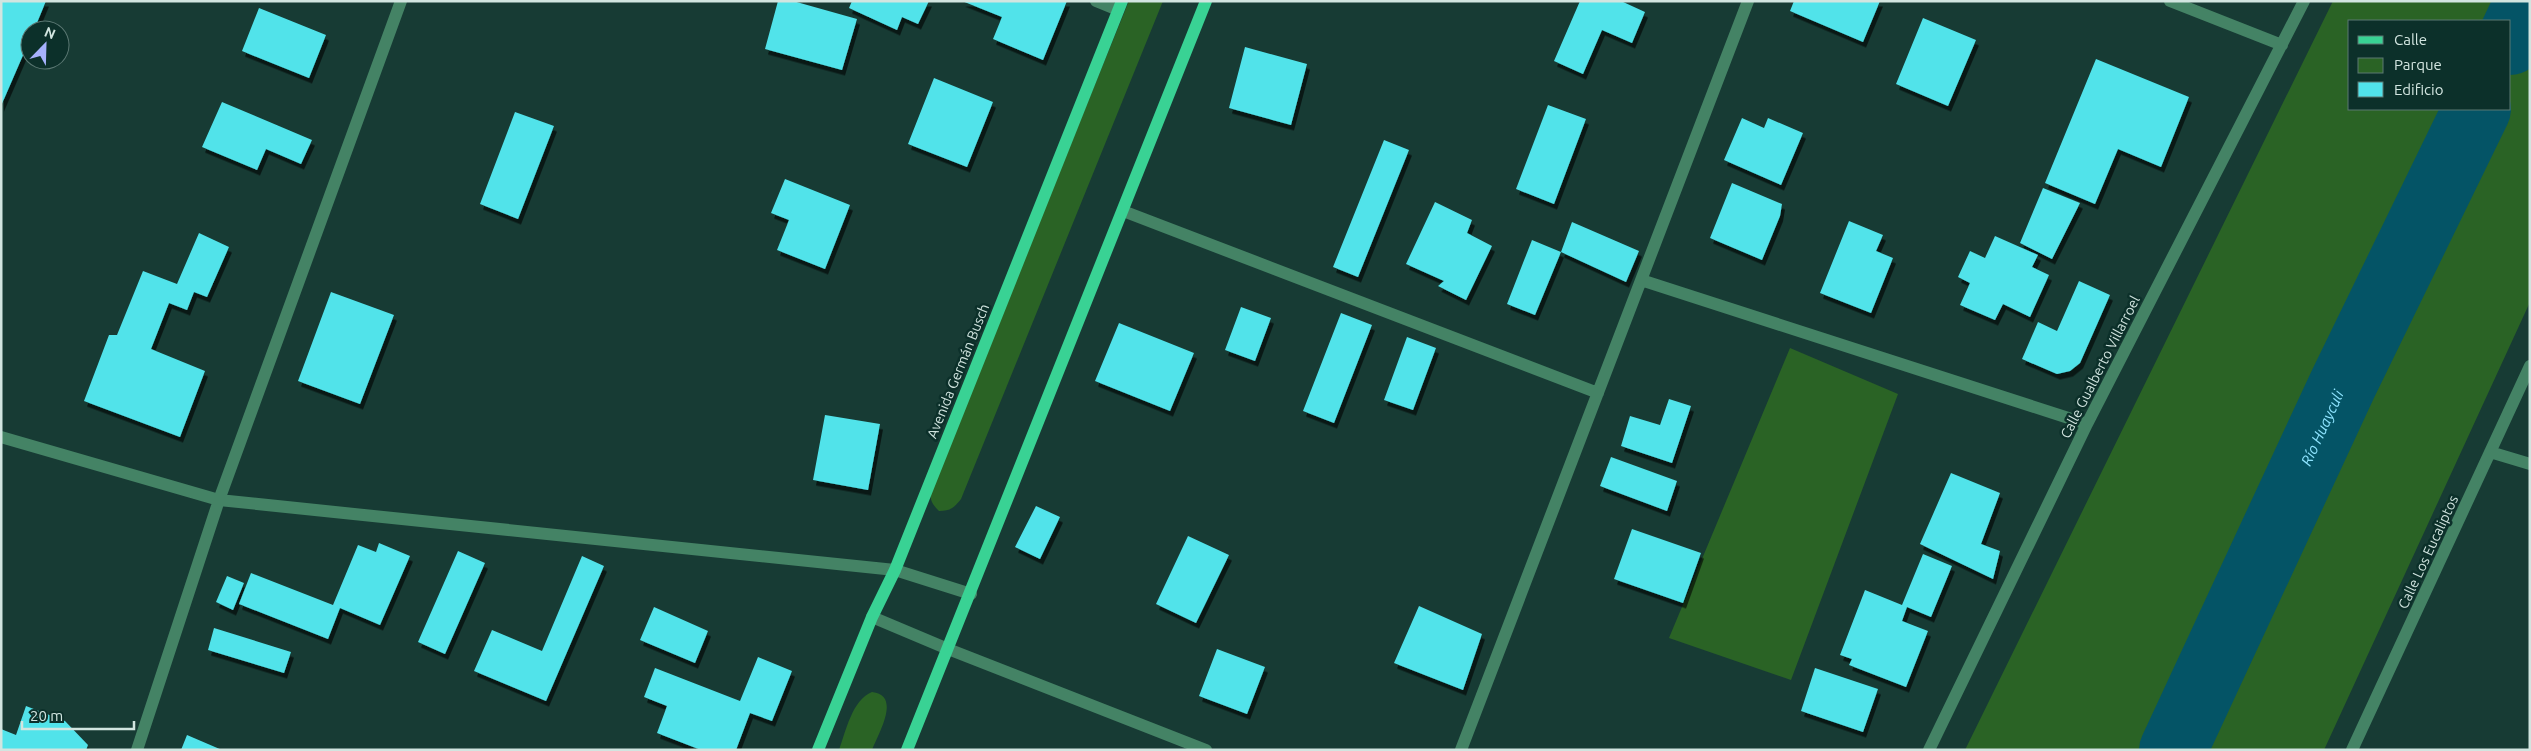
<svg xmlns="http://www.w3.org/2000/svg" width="2531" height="751" font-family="Ubuntu,sans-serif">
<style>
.green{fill:#2a6325;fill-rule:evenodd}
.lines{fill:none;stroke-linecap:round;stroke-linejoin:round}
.river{stroke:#045466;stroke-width:68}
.building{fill:#51e3ea;filter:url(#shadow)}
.minor{stroke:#448365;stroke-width:12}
.major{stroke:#39d294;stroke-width:12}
.labels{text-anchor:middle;stroke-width:5;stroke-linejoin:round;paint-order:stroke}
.street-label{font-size:14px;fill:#d2e5e0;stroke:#0c302a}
.water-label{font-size:15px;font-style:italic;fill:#8ee4ff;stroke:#0c302a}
</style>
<defs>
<filter id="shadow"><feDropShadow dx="3" dy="5.5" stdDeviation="0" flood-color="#0009"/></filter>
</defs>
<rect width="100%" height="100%" fill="#173b34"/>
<!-- green -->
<path class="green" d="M1129,1H1163L961,499C954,508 950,511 939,511C931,503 929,498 931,487Z
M2333,1H2530V302L2324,750H1965ZM2350,21H2510V109H2350Z
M1790,348L1898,394L1791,680L1669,638Z
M872,692C902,695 878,734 872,750H839C846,731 852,700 872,692Z"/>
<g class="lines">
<!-- river -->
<g class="river">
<path d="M2510,41L2529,1"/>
<path id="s1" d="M2173,750L2343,384L2477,109"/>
</g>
</g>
<!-- building -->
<path class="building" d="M1,1H46L34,30H30V39L1,106Z
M778,1H793L857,19L842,70L765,49Z
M852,1H929L918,24L902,17L897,30L849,8Z
M962,1H1067L1043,60L993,39L1002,17Z
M1580,1H1621L1645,12L1632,43L1602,30L1583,74L1554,61Z
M1794,1H1880L1863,42L1790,11Z
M259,8L326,35L309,78L242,51Z
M1923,18L1976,40L1948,106L1896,84Z
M1245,47L1307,64L1291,125L1229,108Z
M2096,59L2189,97L2161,167L2118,149L2095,204L2045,183Z
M934,78L993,102L967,167L908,144Z
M222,102L312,140L301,164L266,149L257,170L202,147Z
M1548,105L1586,119L1554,204L1516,189Z
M515,112L554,126L518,219L480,204Z
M1742,118L1764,128L1768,118L1803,133L1781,185L1724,160Z
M1384,140L1409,150L1358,277L1333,267Z
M785,179L850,205L825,269L777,250L789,220L771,213Z
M1732,183L1782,204L1780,216L1762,260L1710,238Z
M2043,188L2080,203L2052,259L2020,243Z
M1435,202L1472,220L1467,233L1492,246L1466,300L1438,286L1444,281L1406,264Z
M1849,221L1883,235L1876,251L1893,258L1871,313L1820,293Z
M1572,222L1639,251L1626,282L1561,252Z
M199,233L229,247L207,297L194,292L187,310L169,303L151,349L205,371L180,437L84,401L109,335H117L143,271L177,284Z
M1995,236L2038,255L2032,267L2049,275L2030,317L2003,304L1995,320L1960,305L1970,283L1958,277L1970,251L1985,258Z
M1532,240L1561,252L1535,315L1507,304Z
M2079,281L2110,295L2080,363L2070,371L2057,374L2022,359L2038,322L2057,331Z
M331,292L394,315L360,404L298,381Z
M1241,307L1271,318L1255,361L1225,350Z
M1341,313L1372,325L1334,423L1303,411Z
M1119,323L1194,353L1170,411L1095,381Z
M1407,337L1436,348L1413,410L1384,400Z
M1669,399L1691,406L1672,463L1621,446L1630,416L1660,425Z
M825,415L880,424L868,490L813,480Z
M1611,457L1677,481L1667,511L1600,486Z
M1951,473L2000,493L1981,544L2000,551L1993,579L1920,544Z
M1036,506L1060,517L1040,559L1015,547Z
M1632,529L1701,553L1683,603L1614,579Z
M1188,536L1229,555L1196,623L1156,604Z
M379,543L410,556L380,625L340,608L328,639L239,604L251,573L333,605L358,545L376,552Z
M458,551L485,563L445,654L418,642Z
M1923,554L1952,566L1931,617L1907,607L1902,621L1928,631L1906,687L1849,665L1852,659L1840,655L1865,590L1902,605Z
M582,556L604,566L546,701L474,671L492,630L542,651Z
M227,576L244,583L233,610L216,602Z
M1419,606L1482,634L1463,690L1394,663Z
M654,607L708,631L695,663L640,640Z
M214,628L291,652L284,673L208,650Z
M1217,649L1265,667L1247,714L1199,696Z
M758,657L792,671L772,721L750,713L736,750H701L657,733L667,706L644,697L655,668L740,701Z
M1815,668L1878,689L1863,732L1801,711Z
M26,706L65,721L88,745L86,750H1V729L16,735Z
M187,735L222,750H181Z"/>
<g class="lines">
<!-- minor -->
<path class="minor" d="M1096,1L1118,10
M2170,1L2282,45
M1123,211L1598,393
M1641,280L2087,424
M1,437L219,500L895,570L971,594
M2490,452L2530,464
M872,617L948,649L1206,750
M137,750L219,500L401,1
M1461,750L1748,1
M1929,750L2087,424L2304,1
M2352,750L2530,366"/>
<!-- major -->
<path class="major" d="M818,750L872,617L895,570L1122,1
M907,750L1206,1"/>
</g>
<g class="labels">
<!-- street labels -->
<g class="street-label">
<text transform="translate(2100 367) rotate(-63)" y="5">Calle Gualberto Villarroel</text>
<text transform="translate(958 371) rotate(-68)" y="5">Avenida Germán Busch</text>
<text transform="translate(2428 552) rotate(-65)" y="5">Calle Los Eucaliptos</text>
</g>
<!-- water labels -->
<g class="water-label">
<text dy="5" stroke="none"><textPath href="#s1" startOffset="355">Río Huayculi</textPath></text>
</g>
</g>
<!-- border -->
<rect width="2531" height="751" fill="none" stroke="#d2e5e0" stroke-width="5"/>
<!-- legend -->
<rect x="2348" y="20" width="162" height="90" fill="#0c302a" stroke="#5b7873"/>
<rect x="2358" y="36" width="25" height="8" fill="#39d294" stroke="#5b7873"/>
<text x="2394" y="45" font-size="15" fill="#d2e5e0">Calle</text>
<rect x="2358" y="58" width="25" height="15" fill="#2a6325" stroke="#5b7873"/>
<text x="2394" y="70" font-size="15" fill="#d2e5e0">Parque</text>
<rect x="2358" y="82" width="25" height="15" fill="#51e3ea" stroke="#5b7873"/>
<text x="2394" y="95" font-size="15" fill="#d2e5e0">Edificio</text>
<!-- north arrow -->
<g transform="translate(45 45) rotate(23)"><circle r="24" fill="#0c302a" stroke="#5b7873"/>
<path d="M0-4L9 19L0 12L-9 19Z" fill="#a6b1fc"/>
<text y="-8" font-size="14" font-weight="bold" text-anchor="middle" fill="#d2e5e0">N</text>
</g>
<!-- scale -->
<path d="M22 721v8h112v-8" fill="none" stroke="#d2e5e0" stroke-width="2.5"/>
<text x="30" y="721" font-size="15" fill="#d2e5e0" stroke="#0c302a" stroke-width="4" paint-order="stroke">20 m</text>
</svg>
